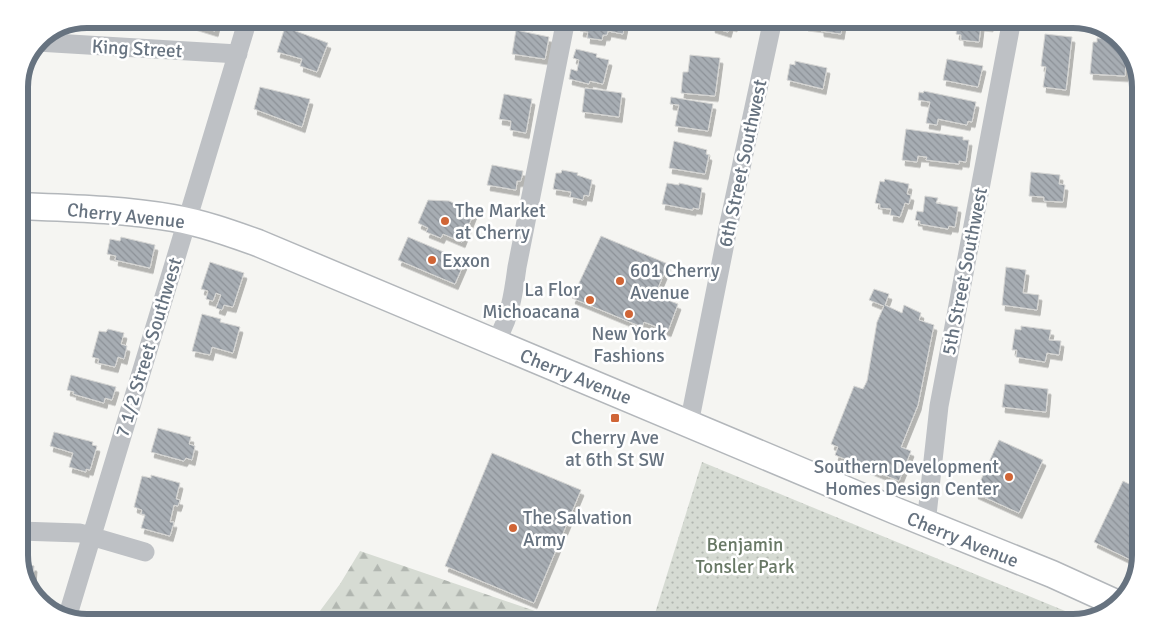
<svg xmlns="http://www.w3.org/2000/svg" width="1160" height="642" font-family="Signika,sans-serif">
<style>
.forest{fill:url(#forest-firs)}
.park{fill:url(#park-dots)}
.building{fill:url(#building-back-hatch);stroke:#d6d6d4;filter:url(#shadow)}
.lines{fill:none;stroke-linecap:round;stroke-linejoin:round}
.secondary-casing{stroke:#b3b7bb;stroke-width:29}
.minor{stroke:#bec1c5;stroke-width:19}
.secondary{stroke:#fff;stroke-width:26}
.poi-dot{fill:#d06536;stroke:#fff;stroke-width:2}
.labels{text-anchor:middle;stroke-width:5;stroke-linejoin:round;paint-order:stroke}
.street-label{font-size:19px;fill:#677380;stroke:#fff}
.poi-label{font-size:19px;fill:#677380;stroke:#fff;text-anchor:start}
.park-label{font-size:19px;fill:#687865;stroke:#fff}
.rim{fill:none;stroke:#677380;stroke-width:6}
</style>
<defs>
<pattern id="forest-firs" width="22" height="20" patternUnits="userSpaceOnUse" patternTransform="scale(1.25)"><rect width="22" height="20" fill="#d6dbd3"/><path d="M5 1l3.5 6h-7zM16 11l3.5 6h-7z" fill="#b1b6b0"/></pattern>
<pattern id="park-dots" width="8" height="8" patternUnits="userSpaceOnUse" patternTransform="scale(1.25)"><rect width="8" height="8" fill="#d6dbd3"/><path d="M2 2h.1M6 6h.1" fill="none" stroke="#b1b6b0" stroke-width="1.8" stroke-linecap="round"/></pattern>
<pattern id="building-back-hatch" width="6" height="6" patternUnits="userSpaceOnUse" patternTransform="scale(1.25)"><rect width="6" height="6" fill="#a7adb3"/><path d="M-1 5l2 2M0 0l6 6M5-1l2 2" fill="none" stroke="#8c9197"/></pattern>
<filter id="shadow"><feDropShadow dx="3" dy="5.5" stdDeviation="0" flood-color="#0004"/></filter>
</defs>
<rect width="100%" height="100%" fill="#f5f5f2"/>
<!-- forest -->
<path class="forest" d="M360,551L570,623H311L340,584Z"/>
<!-- park -->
<path class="park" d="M702,462L1087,620L1074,623H652Z"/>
<!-- building -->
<path class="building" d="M176,19H218L215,31Z
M518,19H553L552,22L547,21V23L531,21L530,25L518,23Z
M583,19H626L623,34L608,31L607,35H603L602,40L587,38L588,32L580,31Z
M714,19H736L734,26L730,25L728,32L712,27Z
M801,19H839L838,22H843L841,34L821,31V27L805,25L806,22H801Z
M968,19H991L990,26L981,25L979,42L961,40V35L956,34L958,20L968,21Z
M285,27L328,43L317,72L300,66L302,59L277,52Z
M516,30L549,37L545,59L512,54Z
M1045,34L1072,37L1066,90L1043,87L1046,67L1041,66Z
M1097,38L1120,40L1122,45L1127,47L1125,76L1090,74L1093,42H1097Z
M576,49L597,54L596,57L609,60L603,84L590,81L589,84L569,79L571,69L577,71L579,60L573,58Z
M690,55L720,58L715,96L681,93L683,72H688Z
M947,59L983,66L978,87L943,80Z
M795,61L827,68L823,89L787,80L790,64L795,65Z
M1135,62L1141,82V92L1133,91Z
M260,87L310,99L302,127L254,109Z
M585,88L622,93L619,117L582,112Z
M924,91L976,102L972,122L968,121L967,125L938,119L937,125L926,123L930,102L918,100L919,92L923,93Z
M504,94L532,99L526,133L510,130L511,121L499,119Z
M671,97L713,104L708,131L675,126L679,105L670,104Z
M906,129L963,137V140H969L966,162L959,161V164L926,160L927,157L918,156L917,162L902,160Z
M674,141L707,150L706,154L709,155L705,174L669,168Z
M492,165L523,171L521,181H517L516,190L487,185Z
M562,170L578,173L577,175L592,180L589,196L584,195L583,200L570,197L571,192L553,189L556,173H561Z
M1031,172L1060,175L1059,184L1065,185L1063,202L1044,201V197L1029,196Z
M885,179L909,184L907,194L911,195L909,204L905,203L900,217L890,215L891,209L880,208V204L875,203L880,181L884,182Z
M667,183L679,185V183L702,188L699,209L693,208V210L662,204Z
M925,196L938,198L936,203L958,207L955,227L949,226L948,229L920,224V221L915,220L917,211L923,212Z
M428,200L449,201L474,212L462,242L443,234L441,238L426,232L428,228L418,223Z
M601,236L668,264L655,295L678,304L668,331L644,322L642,327L572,298Z
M121,237L155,245L150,268L115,260L116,256L107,254L110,239L120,241Z
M408,237L465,261L455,284L398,260Z
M210,262L244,273L233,307L224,305L222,310L216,308L221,295L216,293L213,301L206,299L208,291L201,289Z
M1006,267L1026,270L1023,293L1039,295L1037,310L1002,305Z
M874,289L889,294L885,305L902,313L904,305L921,313L919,320L934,325L918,405L901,447L911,451L899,481L835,455L838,447L831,444L854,386L863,389L867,381L877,322L884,306L869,300Z
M202,314L221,319L220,322L240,327L233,353L212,347L210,355L192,351Z
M1021,326L1051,330L1049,340L1061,341L1059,355L1047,353L1045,362L1016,357L1017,350H1012L1015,329L1021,330Z
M108,329L124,333L121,344L127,346L124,359L118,357L115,367L98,363L99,359L92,357L99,331L106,332Z
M71,375L116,387L112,400L105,398L104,403L73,394L74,392L67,390Z
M1005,384L1048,389L1046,412L1002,407Z
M158,428L191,437L189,444L195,446L192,460L186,458L184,461L151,452Z
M54,432L93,442L92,445L97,446L90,470L86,469V472L69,467L73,453L50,446Z
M999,440L1043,460L1019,513L975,493Z
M492,453L581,490L534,603L445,566Z
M151,475L180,483L176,499L180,500L178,506L174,505L170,522H174L170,536L141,528L145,515L141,514L142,510L134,507L142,476L151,478Z
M1123,481L1141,490V556L1139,564L1094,542Z
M20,562L34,566L32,591H29Z
M101,619L129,623H100Z"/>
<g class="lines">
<!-- secondary casing -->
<g class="secondary-casing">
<path id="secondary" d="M19,206C70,208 122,209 173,218C202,223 230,233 258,243L896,511L1052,574L1118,604"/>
</g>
<!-- minor -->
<path class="minor" d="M37,42L238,54
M495,344C510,317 513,297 517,267L566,19
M689,424L728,228L773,19
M926,524L939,406L1012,19
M19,531L80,533L145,552
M67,618L248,19"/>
<!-- secondary -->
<use href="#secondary" class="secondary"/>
</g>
<!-- markers -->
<g class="poi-dot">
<circle cx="445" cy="221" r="5"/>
<circle cx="432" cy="260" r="5"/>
<circle cx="620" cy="281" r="5"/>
<circle cx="590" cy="300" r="5"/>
<circle cx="629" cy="314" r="5"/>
<rect x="610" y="413" width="10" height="10" rx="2.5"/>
<circle cx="1009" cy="477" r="5"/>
<circle cx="513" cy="528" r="5"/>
</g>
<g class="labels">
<!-- street labels -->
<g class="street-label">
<text transform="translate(137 48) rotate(3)" y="7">King Street</text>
<text transform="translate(742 163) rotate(-78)" y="7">6th Street Southwest</text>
<text transform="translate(126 215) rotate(6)" y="7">Cherry Avenue</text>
<text transform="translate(964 271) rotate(-79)" y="7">5th Street Southwest</text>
<text transform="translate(148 347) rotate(-73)" y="7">7 1/2 Street Southwest</text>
<text transform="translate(576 376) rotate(22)" y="7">Cherry Avenue</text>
<text transform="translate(963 539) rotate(22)" y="7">Cherry Avenue</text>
</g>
<!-- poi labels -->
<g class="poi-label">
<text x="455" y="217">The Market<tspan x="455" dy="22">at Cherry</tspan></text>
<text x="442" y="267">Exxon</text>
<text x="630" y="277">601 Cherry<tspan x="630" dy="22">Avenue</tspan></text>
<text x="580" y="296" text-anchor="end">La Flor<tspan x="580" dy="22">Michoacana</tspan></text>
<text x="629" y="340" text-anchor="middle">New York<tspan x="629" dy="22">Fashions</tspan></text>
<text x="615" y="444" text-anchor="middle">Cherry Ave<tspan x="615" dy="22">at 6th St SW</tspan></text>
<text x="999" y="473" text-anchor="end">Southern Development<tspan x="999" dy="22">Homes Design Center</tspan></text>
<text x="523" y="524">The Salvation<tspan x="523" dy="22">Army</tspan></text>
</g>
<!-- park labels -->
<g class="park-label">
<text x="745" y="551">Benjamin<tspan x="745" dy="22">Tonsler Park</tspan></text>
</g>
</g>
<!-- crop -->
<path d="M0 0H1160V642H0ZM87 28H1073A59 59 0 0 1 1132 87V555A59 59 0 0 1 1073 614H87A59 59 0 0 1 28 555V87A59 59 0 0 1 87 28Z" fill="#fff" fill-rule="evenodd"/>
<path class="rim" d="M87 28H1073A59 59 0 0 1 1132 87V555A59 59 0 0 1 1073 614H87A59 59 0 0 1 28 555V87A59 59 0 0 1 87 28Z"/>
</svg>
